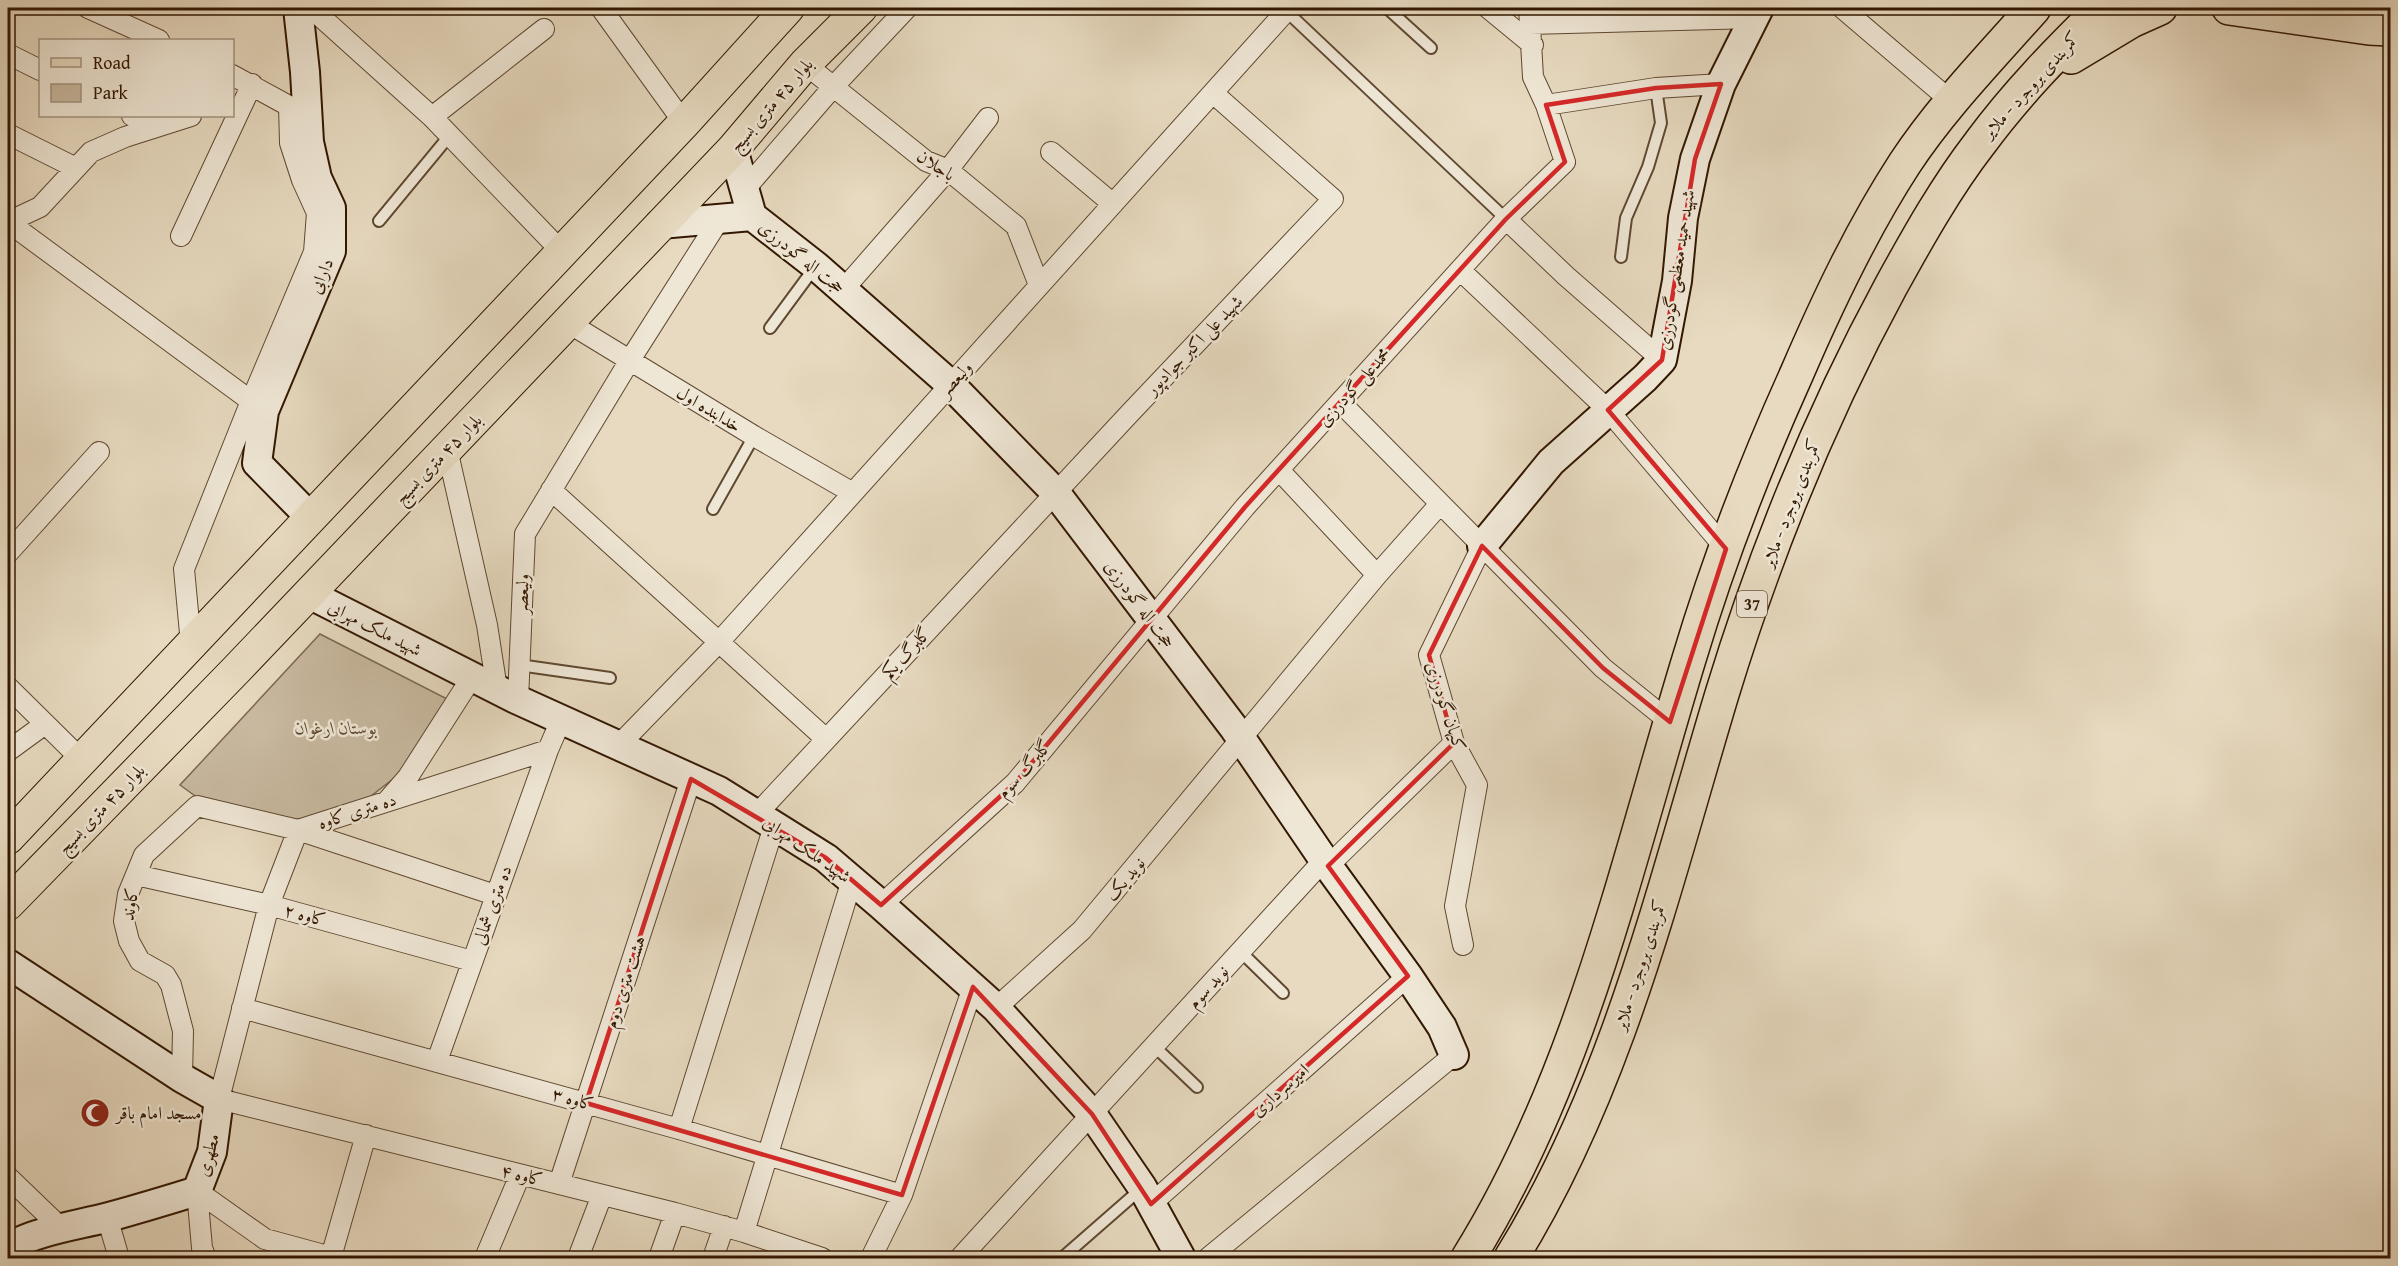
<svg xmlns="http://www.w3.org/2000/svg" width="2398" height="1266" font-family="'Gentium Book Plus',Amiri,serif">
<style>
.green{fill:#c8b9a0;stroke:#7d6850;stroke-width:1.5}
.lines{fill:none;stroke-linecap:round;stroke-linejoin:round}
.lane-casing{stroke:#5f4831;stroke-width:14}
.street-casing{stroke:#5f4831;stroke-width:22}
.secondary-casing{stroke:#321701;stroke-width:32}
.primary-casing{stroke:#321701;stroke-width:34}
.highway-casing{stroke:#321701;stroke-width:36}
.lane{stroke:#efe7d6;stroke-width:10}
.street{stroke:#efe7d6;stroke-width:20}
.secondary{stroke:#efe7d6;stroke-width:28}
.primary{stroke:#e7dac0;stroke-width:32}
.highway{stroke:#e7dac0;stroke-width:33}
.marked{fill:none;stroke:#d62828;stroke-width:4.5;stroke-linejoin:round}
.labels{text-anchor:middle;stroke-width:5;stroke-linejoin:round;paint-order:stroke}
.shield{fill:#efe7d6;stroke:#6b5541;stroke-width:1.5}
.shield-label{font-size:16px;font-weight:bold;fill:#321701}
.street-label{font-size:18px;fill:#321701;stroke:#efe7d6}
.park-label{font-size:18px;font-style:italic;fill:#5f4831;stroke:#efe7d6}
.poi-label{font-size:18px;fill:#321701;stroke:#efe7d6;text-anchor:start}
</style>
<rect width="100%" height="100%" fill="#e7dac0"/>
<filter id="stains"><feTurbulence type="fractalNoise" baseFrequency=".00333" numOctaves="4"/><feColorMatrix values="0 0 0 0 .2 0 0 0 0 .09 0 0 0 0 .02 0 0 0 .5 -.17"/></filter>
<radialGradient id="worn" r=".72"><stop offset=".6" stop-color="#630" stop-opacity="0"/><stop offset="1" stop-color="#630" stop-opacity=".3"/></radialGradient>
<!-- green -->
<path class="green" d="M320,634L451,701L398,775L362,803L305,820L265,818L205,803L180,785Z"/>
<g class="lines">
<!-- lane casing -->
<g class="lane-casing">
<path id="lane" d="M1283,8L1506,219
M1387,8L1431,48
M379,221L450,135
M1621,257L1626,218L1648,167L1661,123L1656,88
M770,328L815,267
M713,509L754,436
M519,665L610,678
M1241,952L1283,993
M1154,1046L1197,1087
M1062,1258L1142,1188"/>
</g>
<!-- street casing -->
<g class="street-casing">
<path id="street" d="M88,8L159,40
M311,8L432,117L562,252
M601,8L684,123
M1488,8L1533,45
M1842,8L1951,101
M1530,24L1754,18
M8,54L40,70
M805,64L926,161L948,170L1016,226L1039,285
M1546,105L1656,88L1721,84
M132,116L156,127
M432,117L544,29
M8,134L76,168
M1051,152L1113,204
M745,189L833,87L907,8
M1506,219L1566,276L1662,360
M8,222L259,407
M8,222L40,207L91,152L125,137L191,116
M181,236L252,84
M1460,270L1608,410L1726,549
M843,290L948,170L988,118
M567,322L754,436L853,493
M1340,402L1603,668L1670,722
M447,449L487,625L497,689
M1279,470L1377,575
M551,490L826,739
M8,553L99,452
M191,644L184,569L251,401L314,252L317,213L302,180L290,143L289,106L232,75
M8,687L83,761
M518,700L525,534L630,360L719,220
M561,720L548,750L298,830L269,905L219,1099L675,1213L744,1232L822,1258
M618,746L719,642L1289,8
M8,751L45,724
M387,801L408,777L472,677
M756,815L1130,413L1333,199L1213,93
M1328,866L1454,743
M136,875L269,905L472,961
M881,905L1015,783L1245,507L1506,219L1565,162L1546,105L1533,77L1529,8
M1463,945L1455,906L1477,785L1454,743L1429,655L1482,546
M242,1008L679,1129L902,1195
M996,1008L1082,930L1377,575L1440,504
M437,1061L548,750
M182,1078L183,1031L171,985L165,975L140,961L129,941L124,921L128,894L144,855L197,806L298,830L495,895
M679,1129L774,826
M8,1177L60,1227
M559,1184L691,779
M197,1191L265,1239L335,1258
M197,1191L202,1248L206,1258
M1151,1204L1408,976
M107,1217L119,1258
M744,1232L852,880
M331,1257L366,1135
M485,1258L520,1175
M578,1258L602,1195
M659,1258L675,1213
M713,1258L724,1226
M871,1258L902,1195L973,987
M960,1258L1324,860
M1208,1258L1454,1055"/>
</g>
<!-- secondary casing -->
<g class="secondary-casing">
<path id="secondary" d="M298,8L305,72L309,142L317,178L331,208V251L264,411L257,463L310,517
M733,149L752,216
M660,224L752,216L816,266L950,384L1055,492L1234,728L1328,866L1408,976L1442,1027L1454,1055
M1482,546L1551,462L1645,378L1662,360L1677,281L1683,218L1695,159L1721,84L1759,8
M309,594L518,700L719,791L826,858L881,905L996,1008L1092,1114L1142,1187L1181,1258
M8,964L182,1078L219,1099L212,1152L197,1191C168,1200 138,1209 109,1217C74,1226 40,1230 8,1247"/>
</g>
<!-- primary casing -->
<g class="primary-casing">
<path id="primary" d="M8,838L684,123L788,8
M8,904L236,670L733,149L805,64L861,8"/>
</g>
<!-- highway casing -->
<g class="highway-casing">
<path id="highway" d="M2229,8L2369,28L2390,29
M2071,57L2131,21L2160,8
M1468,1258C1581,1077 1627,862 1689,659C1718,562 1755,466 1797,373C1828,301 1862,229 1905,163C1942,107 1990,58 2034,8
M1511,1258C1618,1086 1664,886 1722,694C1765,553 1821,415 1891,286C1918,237 1946,187 1980,143C2016,94 2059,50 2102,8"/>
</g>
<!-- lane -->
<use href="#lane" class="lane"/>
<!-- street -->
<use href="#street" class="street"/>
<!-- secondary -->
<use href="#secondary" class="secondary"/>
<!-- primary -->
<use href="#primary" class="primary"/>
<!-- highway -->
<use href="#highway" class="highway"/>
</g>
<!-- marked area -->
<path class="marked" d="M1721,84L1695,159L1662,360L1608,410L1726,549L1670,722L1603,668L1482,546L1429,655L1454,743L1328,866L1408,976L1151,1204L1092,1114L973,987L902,1195L586,1103L691,779L826,858L881,905L1015,783L1245,507L1506,219L1565,162L1546,105L1656,88Z"/>
<!-- icons -->
<defs>
<g id="mosque-disc" transform="scale(1.5)"><circle r="9.5" fill="#8f2418" stroke="#efe7d6"/><path d="M3.5-4.9A6 6 0 1 0 3.5 4.9A5 5 0 1 1 3.5-4.9Z" fill="#fff"/></g>
</defs>
<g fill-rule="evenodd">
<use href="#mosque-disc" x="95" y="1113"/>
</g>
<g class="labels">
<!-- shield labels -->
<rect class="shield" x="1737" y="591" width="30" height="26" rx="4.5"/>
<g class="shield-label">
<text x="1752" y="610">37</text>
</g>
<!-- street labels -->
<g class="street-label">
<text transform="translate(2031 85) rotate(-48)" y="6">کمربندی بروجرد - ملایر</text>
<text transform="translate(771 105) rotate(-49)" y="6">بلوار ۴۵ متری بسیج</text>
<text transform="translate(936 165) rotate(33)" y="6">باجلان</text>
<text transform="translate(802 257) rotate(39)" y="6">حجت اله گودرزی</text>
<text transform="translate(1676 270) rotate(-81)" y="6">شهید حمید معظمی گودرزی</text>
<text transform="translate(321 276) rotate(-67)" y="6">دارابی</text>
<text transform="translate(1194 345) rotate(-46)" y="6">شهید علی اکبر جوادپور</text>
<text transform="translate(955 379) rotate(-48)" y="6">ولیعصر</text>
<text transform="translate(1354 387) rotate(-48)" y="6">محمدعلی گودرزی</text>
<text transform="translate(709 409) rotate(31)" y="6">خدابنده اول</text>
<text transform="translate(438 459) rotate(-46)" y="6">بلوار ۴۵ متری بسیج</text>
<text transform="translate(1791 503) rotate(-69)" y="6">کمربندی بروجرد - ملایر</text>
<text transform="translate(522 594) rotate(-88)" y="6">ولیعصر</text>
<text transform="translate(1140 604) rotate(53)" y="6">حجت اله گودرزی</text>
<text transform="translate(375 628) rotate(27)" y="6">شهید ملک مهرابی</text>
<text transform="translate(906 653) rotate(-47)" y="6">گلبرگ یکم</text>
<text transform="translate(1446 706) rotate(72)" y="6">کیهان گودرزی</text>
<text transform="translate(1024 769) rotate(-48)" y="6">گلبرگ سوم</text>
<text transform="translate(101 809) rotate(-46)" y="6">بلوار ۴۵ متری بسیج</text>
<text transform="translate(357 811) rotate(-18)" y="6">ده متری کاوه</text>
<text transform="translate(807 849) rotate(35)" y="6">شهید ملک مهرابی</text>
<text transform="translate(1125 879) rotate(-50)" y="6">نوید یک</text>
<text transform="translate(130 904) rotate(-81)" y="6">کاوند</text>
<text transform="translate(492 905) rotate(-70)" y="6">ده متری شمالی</text>
<text transform="translate(305 915) rotate(15)" y="6">کاوه ۲</text>
<text transform="translate(1640 965) rotate(-72)" y="6">کمربندی بروجرد - ملایر</text>
<text transform="translate(625 982) rotate(-72)" y="6">هشت متری دوم</text>
<text transform="translate(1208 987) rotate(-48)" y="6">نوید سوم</text>
<text transform="translate(1280 1090) rotate(-41)" y="6">امیرسرداری</text>
<text transform="translate(573 1099) rotate(16)" y="6">کاوه ۳</text>
<text transform="translate(208 1155) rotate(-75)" y="6">مطهری</text>
<text transform="translate(522 1175) rotate(14)" y="6">کاوه ۴</text>
</g>
<!-- park labels -->
<g class="park-label">
<text x="336" y="734">بوستان ارغوان</text>
</g>
<!-- poi labels -->
<g class="poi-label">
<text x="116" y="1119">مسجد امام باقر</text>
</g>
</g>
<!-- margin -->
<rect width="2398" height="1266" fill="none" stroke="#e7dac0" stroke-width="30"/>
<rect x="9" y="9" width="2380" height="1248" fill="none" stroke="#321701" stroke-width="3"/>
<rect x="15" y="15" width="2368" height="1236" fill="none" stroke="#321701" stroke-width="1.5"/>
<!-- legend -->
<rect x="39" y="39" width="195" height="78" fill="#efe7d6" stroke="#a39481" stroke-width="1.5"/>
<rect x="51" y="58" width="30" height="9" fill="#e7dac0" stroke="#a39481" stroke-width="1.5"/>
<text x="93" y="69" font-size="18" fill="#321701">Road</text>
<rect x="51" y="84" width="30" height="18" fill="#c8b9a0" stroke="#a39481" stroke-width="1.5"/>
<text x="93" y="99" font-size="18" fill="#321701">Park</text>
<rect width="100%" height="100%" filter="url(#stains)"/>
<rect width="100%" height="100%" fill="url(#worn)"/>
</svg>
